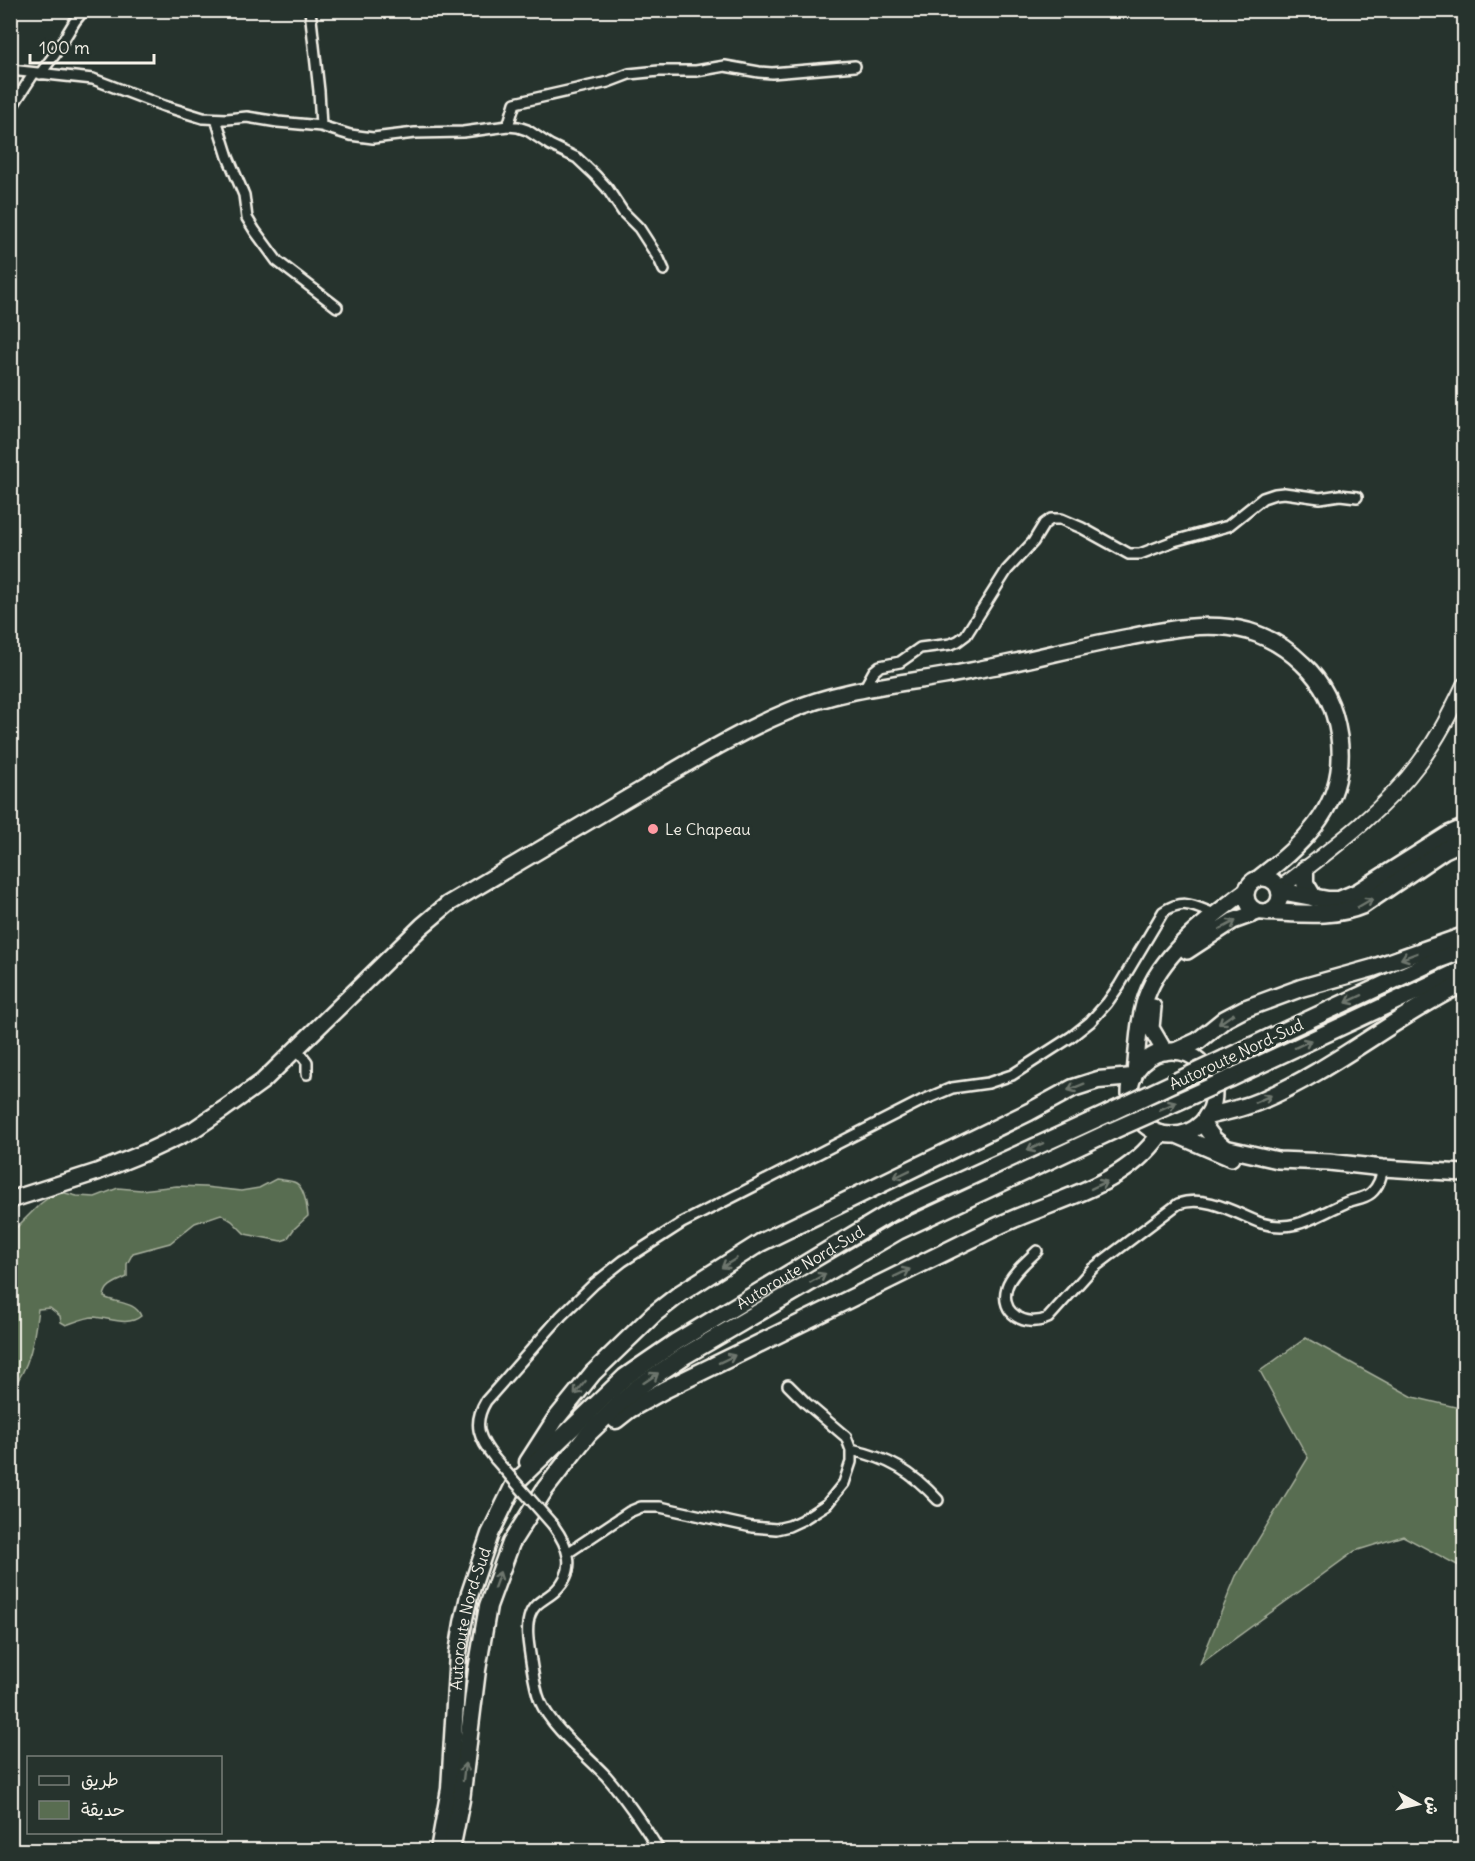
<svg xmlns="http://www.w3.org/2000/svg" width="1475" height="1861" font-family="Delius,'Playpen Sans Arabic',sans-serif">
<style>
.green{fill:#596d51;stroke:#a6af9c;stroke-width:1.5}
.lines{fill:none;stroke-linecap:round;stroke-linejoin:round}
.street-casing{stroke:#f4f1e8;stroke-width:14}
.secondary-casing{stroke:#f4f1e8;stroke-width:18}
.primary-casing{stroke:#f4f1e8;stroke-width:20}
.highway-casing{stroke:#f4f1e8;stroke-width:21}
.street{stroke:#26332d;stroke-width:9}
.secondary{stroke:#26332d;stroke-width:14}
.primary{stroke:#26332d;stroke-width:15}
.highway{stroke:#26332d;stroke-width:16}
.street-bridge-casing{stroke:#f4f1e8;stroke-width:14;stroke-linecap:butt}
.highway-bridge-casing{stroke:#f4f1e8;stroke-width:21;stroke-linecap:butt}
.street-bridge{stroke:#26332d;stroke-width:9}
.highway-bridge{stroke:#26332d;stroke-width:16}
.oneway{stroke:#6e766e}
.poi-dot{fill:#ff9aa2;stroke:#26332d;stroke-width:2}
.labels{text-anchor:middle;stroke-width:6;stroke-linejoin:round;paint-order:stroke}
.poi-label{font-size:16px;fill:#f4f1e8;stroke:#26332d;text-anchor:start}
.street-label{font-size:16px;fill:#f4f1e8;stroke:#26332d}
</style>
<rect width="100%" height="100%" fill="#26332d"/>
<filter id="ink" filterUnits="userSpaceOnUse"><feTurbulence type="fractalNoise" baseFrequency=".0167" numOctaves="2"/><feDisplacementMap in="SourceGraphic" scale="12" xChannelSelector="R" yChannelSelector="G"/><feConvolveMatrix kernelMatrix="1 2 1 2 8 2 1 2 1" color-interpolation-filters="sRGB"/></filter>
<g filter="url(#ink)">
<!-- green -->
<path class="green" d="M276,1179C282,1180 291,1180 296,1183C304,1188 307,1206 308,1216L294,1229L287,1239L281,1241L245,1234L232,1221L221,1214L195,1223L170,1243L133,1253L127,1264V1277C117,1282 105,1285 104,1297C117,1304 135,1301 141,1316C128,1327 109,1318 94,1317C86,1317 75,1322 66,1325L61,1322L60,1316L50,1308L38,1309C34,1339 31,1366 11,1390V1242L14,1230L40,1204L55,1193H65L77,1196L95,1197L118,1188L141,1190L177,1186L205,1187L241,1191L259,1188Z
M1306,1338L1413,1397L1464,1409V1615L1463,1568L1403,1536L1355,1551L1200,1664L1236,1576L1308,1458L1260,1371Z"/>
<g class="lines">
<!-- street casing -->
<g class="street-casing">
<path id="street" d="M310,10L319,91L321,126
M10,70L93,79L164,106L203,118L227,119L247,117L278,122L321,126L350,135L373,138L415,133L463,132L508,126L518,127L527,130L550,145L577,158L595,175L607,188L623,212L639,228L659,259L664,270
M40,74L55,54L75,21L84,10
M10,110L34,73
M216,119L228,157L244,195L247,218L255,231L277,261L337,307
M508,126L515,103L608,82L629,74L659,71H696L725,66L759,72L772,73L855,66
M864,689L874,671L880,666L900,662L920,648L951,644L958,641L966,635L1007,570L1033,542L1044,524L1051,519H1061L1082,528L1129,554H1140L1174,541L1228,526L1263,498L1275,494L1284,493L1320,498L1340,495L1357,497
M297,1049L307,1062V1074
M1037,1251C1027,1261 1011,1274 1007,1287C999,1314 1026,1328 1048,1318L1092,1269L1178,1204C1206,1194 1235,1213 1261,1223C1295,1233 1315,1216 1345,1203C1353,1199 1364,1199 1371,1193C1379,1186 1381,1177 1383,1168
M851,1450C889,1458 912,1472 938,1500
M495,1459C479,1439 472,1424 486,1401L561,1316L594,1284L623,1261L682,1223L921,1101L952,1088L988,1083L1012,1075L1071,1037L1090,1022L1107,1003L1119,986L1163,912C1183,898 1194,906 1214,914
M553,1525C568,1546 578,1569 556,1590C547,1599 534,1602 530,1615C525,1628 529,1647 531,1661C533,1673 535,1689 540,1701C551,1727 586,1755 606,1776C626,1799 643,1824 659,1850
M569,1552L629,1512L641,1507H660L752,1527L776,1529L789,1526L802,1520L827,1504L844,1483L851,1462V1450L846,1437L806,1403L788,1385"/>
</g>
<!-- secondary casing -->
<g class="secondary-casing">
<path id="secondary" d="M1279,889C1329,851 1383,812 1420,762C1438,738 1451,712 1464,685"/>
</g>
<!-- primary casing -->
<g class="primary-casing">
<path id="primary" d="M1246 895a17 17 0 1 1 34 0a17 17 0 1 1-34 0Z
M1187,951L1233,921L1258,912
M1153,1007L1151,1028L1165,1052
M1130 1093a42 42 0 1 1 84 0a42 42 0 1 1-84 0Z
M1135,1073C1138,1046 1138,1015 1149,990C1166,950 1212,916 1246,891
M1202,1123L1214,1139L1225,1148L1278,1160L1329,1162L1383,1168L1464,1173
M1177,1135L1231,1158
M10,1200L97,1172L144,1153L193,1130L224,1109L263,1081L422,926L448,904C513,865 578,827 643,789C690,762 738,732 789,711C838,690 892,685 944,676C962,673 979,669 997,666C1042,657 1085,645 1130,637C1168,629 1209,621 1248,631C1268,637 1288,649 1303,664C1324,683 1335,709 1339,737C1348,803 1306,842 1259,878"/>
</g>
<!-- highway casing -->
<g class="highway-casing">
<g id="highway">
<path d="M1305,869V883L1314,898"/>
<path d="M1280,891L1328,900H1339L1358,892L1450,834L1464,828"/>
<path d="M1267,912C1299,913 1333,918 1363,905L1444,850L1464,841"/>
<path d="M1176,1051L1198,1041L1225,1019L1244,1009L1301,988L1373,968L1464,936"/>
<path d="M1224,1059L1437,960L1464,950"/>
<path d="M1231,1078L1464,969"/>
<path d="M1207,1116C1225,1112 1244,1108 1260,1101C1333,1070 1394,1017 1464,983"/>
<path d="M616,1420L630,1409L664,1390C775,1336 886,1281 996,1227C1053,1199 1122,1189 1160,1134"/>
<path d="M528,1462L555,1420L593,1373L654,1314L681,1293L760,1243L1029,1112L1073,1088L1098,1080L1133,1077"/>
<path id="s1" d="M439,1850L450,1789L458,1653L463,1623L469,1596L490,1534L515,1483L625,1377L676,1342L888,1214L1107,1114"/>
<path d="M451,1850L461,1800L477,1670L488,1606L511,1543L545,1489L588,1434L635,1389L684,1356L898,1231L1114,1130"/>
</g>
</g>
<!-- street -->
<use href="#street" class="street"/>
<!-- secondary -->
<use href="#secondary" class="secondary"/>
<!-- primary -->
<use href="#primary" class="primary"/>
<!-- highway -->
<use href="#highway" class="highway"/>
<!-- street-bridge casing -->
<g class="street-bridge-casing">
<path id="street-bridge" d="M495,1459L553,1525"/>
</g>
<!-- highway-bridge casing -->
<g class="highway-bridge-casing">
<path id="highway-bridge" d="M1107,1114L1224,1059
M1114,1130L1231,1078"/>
</g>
<!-- street-bridge -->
<use href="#street-bridge" class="street-bridge"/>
<!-- highway-bridge -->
<use href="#highway-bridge" class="highway-bridge"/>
</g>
<!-- one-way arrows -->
<defs><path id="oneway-shaft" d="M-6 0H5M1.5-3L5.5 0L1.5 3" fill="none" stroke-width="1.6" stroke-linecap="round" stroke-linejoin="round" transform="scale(1.5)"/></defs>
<g class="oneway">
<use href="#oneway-shaft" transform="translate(1365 903) rotate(-30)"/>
<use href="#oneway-shaft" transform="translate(1228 925) rotate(-28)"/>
<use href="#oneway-shaft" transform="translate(1409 956) rotate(160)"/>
<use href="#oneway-shaft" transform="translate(1354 999) rotate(155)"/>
<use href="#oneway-shaft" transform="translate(1226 1019) rotate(145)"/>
<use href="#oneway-shaft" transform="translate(1303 1044) rotate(-25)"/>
<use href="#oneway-shaft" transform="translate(1076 1087) rotate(158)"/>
<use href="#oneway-shaft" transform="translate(1263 1099) rotate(-24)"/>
<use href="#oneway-shaft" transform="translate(1168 1106) rotate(-24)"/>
<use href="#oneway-shaft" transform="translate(1035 1147) rotate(155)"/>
<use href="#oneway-shaft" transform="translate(902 1174) rotate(154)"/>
<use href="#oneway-shaft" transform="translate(1099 1185) rotate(-26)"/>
<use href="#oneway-shaft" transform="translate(729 1263) rotate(148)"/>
<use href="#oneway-shaft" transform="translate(902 1273) rotate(-26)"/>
<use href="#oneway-shaft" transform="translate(818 1278) rotate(-30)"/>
<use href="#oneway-shaft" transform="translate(727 1359) rotate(-26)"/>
<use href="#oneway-shaft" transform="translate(651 1378) rotate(-34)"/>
<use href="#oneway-shaft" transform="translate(580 1388) rotate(129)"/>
<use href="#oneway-shaft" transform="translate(497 1580) rotate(-70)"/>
<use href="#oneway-shaft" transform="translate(464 1772) rotate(-83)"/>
</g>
</g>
<!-- markers -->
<circle class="poi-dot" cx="653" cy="829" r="6"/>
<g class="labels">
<!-- poi labels -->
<g class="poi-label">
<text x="665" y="835">Le Chapeau</text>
</g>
<!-- street labels -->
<g class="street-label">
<text transform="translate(1236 1054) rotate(-25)" y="6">Autoroute Nord-Sud</text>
<text dy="6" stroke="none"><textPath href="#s1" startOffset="738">Autoroute Nord-Sud</textPath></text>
<text dy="6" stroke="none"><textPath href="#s1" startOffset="234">Autoroute Nord-Sud</textPath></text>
</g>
</g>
<!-- margin -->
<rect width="1475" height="1861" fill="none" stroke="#26332d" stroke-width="36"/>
<rect x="18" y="18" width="1439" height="1825" fill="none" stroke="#f4f1e8" stroke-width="2" filter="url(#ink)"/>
<!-- legend -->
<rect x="27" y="1756" width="195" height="78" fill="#26332d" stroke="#787f78" stroke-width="1.5"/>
<rect x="39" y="1776" width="30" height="9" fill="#26332d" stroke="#787f78" stroke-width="1.5"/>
<text x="81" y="1786" font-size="18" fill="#f4f1e8">طريق</text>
<rect x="39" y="1801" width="30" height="18" fill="#596d51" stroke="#787f78" stroke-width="1.5"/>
<text x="81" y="1816" font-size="18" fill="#f4f1e8">حديقة</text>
<!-- north arrow -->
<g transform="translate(1418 1804) rotate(98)" stroke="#26332d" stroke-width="4.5" paint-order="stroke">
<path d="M0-4.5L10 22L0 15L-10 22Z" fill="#f4f1e8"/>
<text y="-9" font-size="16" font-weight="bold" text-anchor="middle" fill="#f4f1e8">ش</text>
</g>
<!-- scale -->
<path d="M30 54v9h124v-9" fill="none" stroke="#f4f1e8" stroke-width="3"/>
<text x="39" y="54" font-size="18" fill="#f4f1e8" stroke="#26332d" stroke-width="4.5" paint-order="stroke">100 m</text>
</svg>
